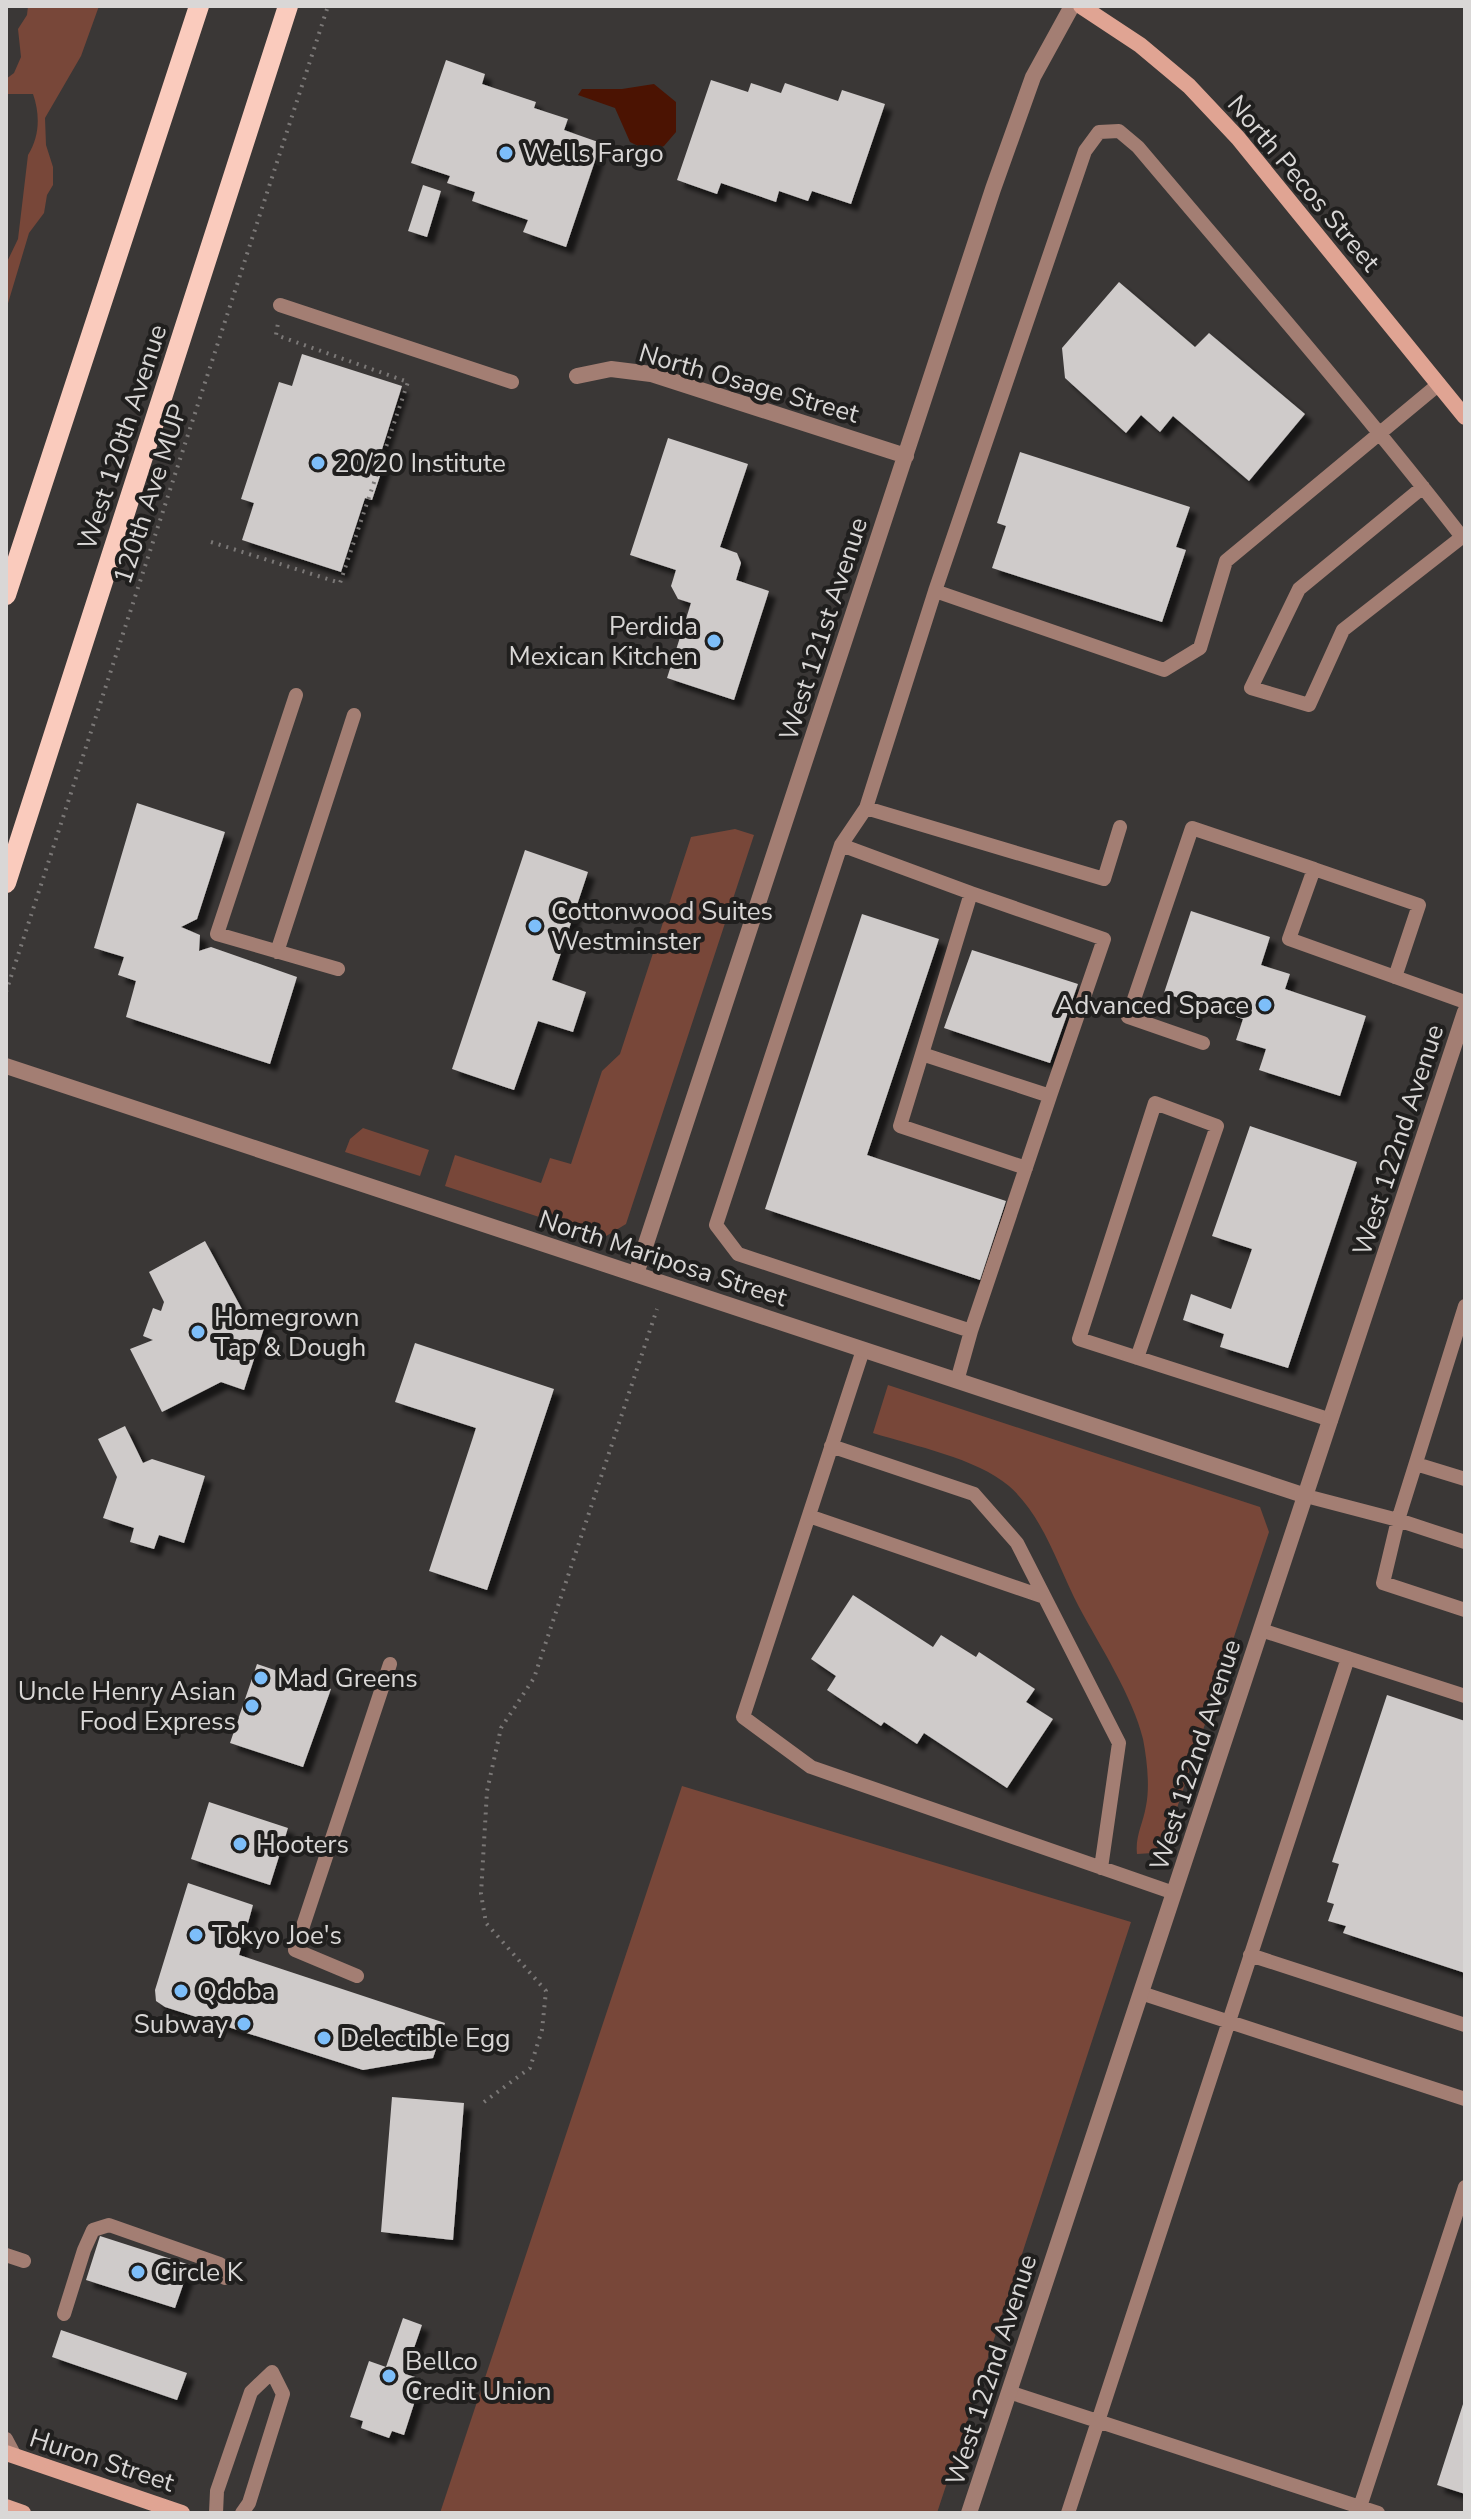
<svg xmlns="http://www.w3.org/2000/svg" width="1471" height="2519" font-family="'Nunito Sans',sans-serif">
<style>
.green{fill:#784739}
.water{fill:#4b1302}
.building{fill:#cfcbca;filter:url(#shadow)}
.lines{fill:none;stroke-linecap:round;stroke-linejoin:round}
.path{stroke:#7b7877;stroke-width:4;stroke-dasharray:2 6;stroke-linecap:butt}
.lane{stroke:#a37e73;stroke-width:14}
.street{stroke:#a37e73;stroke-width:16}
.secondary{stroke:#e0a493;stroke-width:16}
.primary{stroke:#facbbd;stroke-width:20}
.poi-dot{fill:#7dbef9;stroke:#201f1e;stroke-width:3}
.labels{text-anchor:middle;stroke-width:8;stroke-linejoin:round;paint-order:stroke}
.poi-label{font-size:26px;fill:#d9d7d6;stroke:#201f1e;text-anchor:start}
.street-label{font-size:26px;fill:#d9d7d6;stroke:#201f1e}
</style>
<defs>
<filter id="shadow"><feDropShadow dx="7" dy="7" stdDeviation="2" flood-color="#0009"/></filter>
</defs>
<rect width="100%" height="100%" fill="#3a3736"/>
<!-- green -->
<path class="green" d="M28,6H99L81,56L45,118L46,145L53,167V185L47,195L44,213L29,233L6,310V264L18,239L28,155C40,136 40,114 33,94H6V79L14,73L21,57L18,29L27,15Z
M735,829L754,835L626,1224L603,1238L445,1186L455,1155L541,1183L550,1158L571,1164L602,1071L620,1054L691,837Z
M363,1128L429,1150L420,1176L345,1152L350,1139Z
M888,1385L1260,1507L1269,1532L1167,1838L1153,1853L1137,1854C1135,1836 1143,1824 1146,1806C1150,1786 1147,1760 1143,1739C1133,1697 1100,1646 1079,1607C1058,1567 1044,1517 1009,1486C976,1458 914,1446 873,1433Z
M682,1786L1131,1922L937,2513H440Z"/>
<!-- water -->
<path class="water" d="M654,84L676,102V132L664,146L650,152L630,142L615,108L578,95L582,89H622Z"/>
<!-- building -->
<path class="building" d="M446,60L485,74L482,84L536,102L534,108L568,119L564,130L601,143L566,247L523,232L528,220L472,201L475,192L447,183L450,176L411,163Z
M711,80L748,92L751,83L781,93L785,83L838,101L842,90L885,104L851,204L812,191L808,201L779,191L776,202L721,183L717,194L677,180Z
M423,185L441,191L427,237L408,231Z
M1119,282L1195,347L1209,333L1305,414L1249,481L1173,416L1160,432L1141,415L1126,433L1065,378L1062,348Z
M302,354L402,386L378,462L384,464L372,500L365,498L341,572L242,540L254,503L241,499L279,382L292,386Z
M668,438L748,464L720,547L737,553L741,563L736,580L769,591L734,700L667,678L691,603L678,599L671,586L676,570L630,555Z
M1020,452L1190,507L1176,547L1186,550L1162,622L992,568L1006,526L997,523Z
M137,803L225,832L197,919L181,927L200,935L199,951L211,947L297,977L270,1064L126,1017L136,981L118,975L124,957L94,948Z
M525,850L588,872L552,980L586,992L573,1032L538,1021L514,1090L452,1069Z
M1191,911L1270,937L1261,965L1290,974L1285,989L1366,1016L1340,1096L1259,1070L1266,1049L1236,1040L1243,1019L1164,993Z
M862,914L939,939L867,1155L1006,1201L980,1280L765,1209Z
M972,950L1078,984L1050,1063L944,1028Z
M1250,1126L1357,1162L1288,1368L1220,1347L1224,1334L1183,1320L1191,1294L1231,1309L1252,1249L1212,1236Z
M205,1241L244,1313L267,1319L244,1390L221,1382L162,1412L130,1349L153,1340L143,1336L153,1308L161,1311L164,1302L149,1272Z
M415,1343L554,1389L487,1590L429,1571L476,1428L395,1402Z
M125,1426L143,1463L152,1459L205,1476L184,1543L159,1535L154,1549L130,1542L134,1528L103,1518L117,1477L98,1439Z
M853,1595L933,1647L941,1635L976,1657L979,1652L1035,1689L1026,1702L1053,1719L1007,1788L924,1733L917,1744L884,1722L881,1726L827,1690L836,1676L811,1659Z
M257,1664L331,1689L303,1767L230,1743Z
M1387,1695L1465,1721V1973L1343,1933L1346,1926L1328,1921L1334,1904L1327,1902L1339,1864L1332,1862Z
M209,1802L288,1828L270,1885L191,1859Z
M188,1883L253,1905L239,1955L445,2023L433,2058L363,2070L165,2007L156,2001L155,1990Z
M392,2097L464,2103L453,2240L381,2232Z
M100,2236L190,2265L175,2308L86,2280Z
M403,2318L422,2325L405,2374L422,2379L404,2435L392,2431L389,2438L361,2428L363,2421L350,2417L369,2361L386,2367Z
M61,2330L187,2373L177,2400L52,2357Z
M1464,2401L1465,2402V2494L1437,2485Z"/>
<g class="lines">
<!-- path -->
<path class="path" d="M211,542L340,583L408,382L276,335L278,323
M6,992L328,6
M484,2102L530,2068L542,2030L546,1991L486,1923L481,1894L487,1791L501,1728L534,1678L657,1309"/>
<!-- lane -->
<path class="lane" d="M280,305L512,382
M935,591L1085,151L1099,132L1119,131L1138,147C1247,276 1358,403 1462,537L1343,630L1309,705L1251,688L1299,589L1423,487
M296,695L217,934L338,969
M866,808L841,845L716,1225L738,1254L971,1331L957,1381
M1120,827L1104,879L866,808L935,591L1164,670L1200,648L1226,561L1439,384
M841,845L971,893
M277,952L354,715
M1395,977L1419,905L1314,869L1289,939L1465,1002
M1203,1043L1128,1017L1192,828L1314,869
M922,1054L971,893L1104,939L1050,1096
M1465,1306L1398,1520L1383,1583L1465,1610
M971,1331L1050,1096L922,1054L900,1126L1026,1168
M863,1350L743,1717L811,1767L1174,1893
M1137,1358L1217,1126L1155,1103L1079,1339L1331,1420
M831,1446L974,1494L1017,1543L1119,1743L1101,1868
M1416,1464L1465,1479
M1306,1496L1398,1520L1465,1542
M809,1516L1044,1597
M1261,1630L1465,1696
M1250,1955L1465,2025
M357,1976L295,1950L390,1664
M1141,1993L1465,2099
M6,2255L24,2261
M64,2314L84,2250L93,2230L109,2225L220,2264L225,2278
M1009,2392L1378,2513
M6,2439L15,2456
M216,2513L217,2491L251,2392L272,2372L283,2394L249,2503L242,2513
M1068,2513L1348,1658
M1358,2513L1465,2187"/>
<!-- street -->
<path class="street" d="M577,376L611,369L651,374L906,456
M6,1066L1306,1496
M636,1274L993,189L1033,77L1072,6
M969,2513L1465,1012"/>
<!-- secondary -->
<path class="secondary" d="M1081,6L1140,45L1189,86L1238,138L1465,417
M6,2453L182,2513
M6,2507L23,2513"/>
<!-- primary -->
<path class="primary" d="M6,595L199,6
M6,883L288,6"/>
</g>
<!-- markers -->
<g class="poi-dot">
<circle cx="506" cy="153" r="8"/>
<circle cx="318" cy="463" r="8"/>
<circle cx="714" cy="641" r="8"/>
<circle cx="535" cy="926" r="8"/>
<circle cx="1265" cy="1005" r="8"/>
<circle cx="198" cy="1332" r="8"/>
<circle cx="261" cy="1678" r="8"/>
<circle cx="252" cy="1706" r="8"/>
<circle cx="240" cy="1844" r="8"/>
<circle cx="196" cy="1935" r="8"/>
<circle cx="181" cy="1991" r="8"/>
<circle cx="244" cy="2024" r="8"/>
<circle cx="324" cy="2038" r="8"/>
<circle cx="138" cy="2272" r="8"/>
<circle cx="389" cy="2376" r="8"/>
</g>
<g class="labels">
<!-- poi labels -->
<g class="poi-label">
<text x="522" y="162">Wells Fargo</text>
<text x="334" y="472">20/20 Institute</text>
<text x="698" y="635" text-anchor="end">Perdida<tspan x="698" dy="30">Mexican Kitchen</tspan></text>
<text x="551" y="920">Cottonwood Suites<tspan x="551" dy="30">Westminster</tspan></text>
<text x="1249" y="1014" text-anchor="end">Advanced Space</text>
<text x="214" y="1326">Homegrown<tspan x="214" dy="30">Tap &amp; Dough</tspan></text>
<text x="277" y="1687">Mad Greens</text>
<text x="236" y="1700" text-anchor="end">Uncle Henry Asian<tspan x="236" dy="30">Food Express</tspan></text>
<text x="256" y="1853">Hooters</text>
<text x="212" y="1944">Tokyo Joe's</text>
<text x="197" y="2000">Qdoba</text>
<text x="228" y="2033" text-anchor="end">Subway</text>
<text x="340" y="2047">Delectible Egg</text>
<text x="154" y="2281">Circle K</text>
<text x="405" y="2370">Bellco<tspan x="405" dy="30">Credit Union</tspan></text>
</g>
<!-- street labels -->
<g class="street-label">
<text transform="translate(1304 183) rotate(50)" y="9">North Pecos Street</text>
<text transform="translate(749 383) rotate(16)" y="9">North Osage Street</text>
<text transform="translate(122 437) rotate(-72)" y="9">West 120th Avenue</text>
<text transform="translate(150 494) rotate(-72)" y="9">120th Ave MUP</text>
<text transform="translate(823 629) rotate(-72)" y="9">West 121st Avenue</text>
<text transform="translate(1398 1140) rotate(-72)" y="9">West 122nd Avenue</text>
<text transform="translate(663 1258) rotate(18)" y="9">North Mariposa Street</text>
<text transform="translate(1195 1755) rotate(-72)" y="9">West 122nd Avenue</text>
<text transform="translate(991 2370) rotate(-72)" y="9">West 122nd Avenue</text>
<text transform="translate(102 2460) rotate(18)" y="9">Huron Street</text>
</g>
</g>
<!-- border -->
<rect width="1471" height="2519" fill="none" stroke="#d9d7d6" stroke-width="16"/>
</svg>
